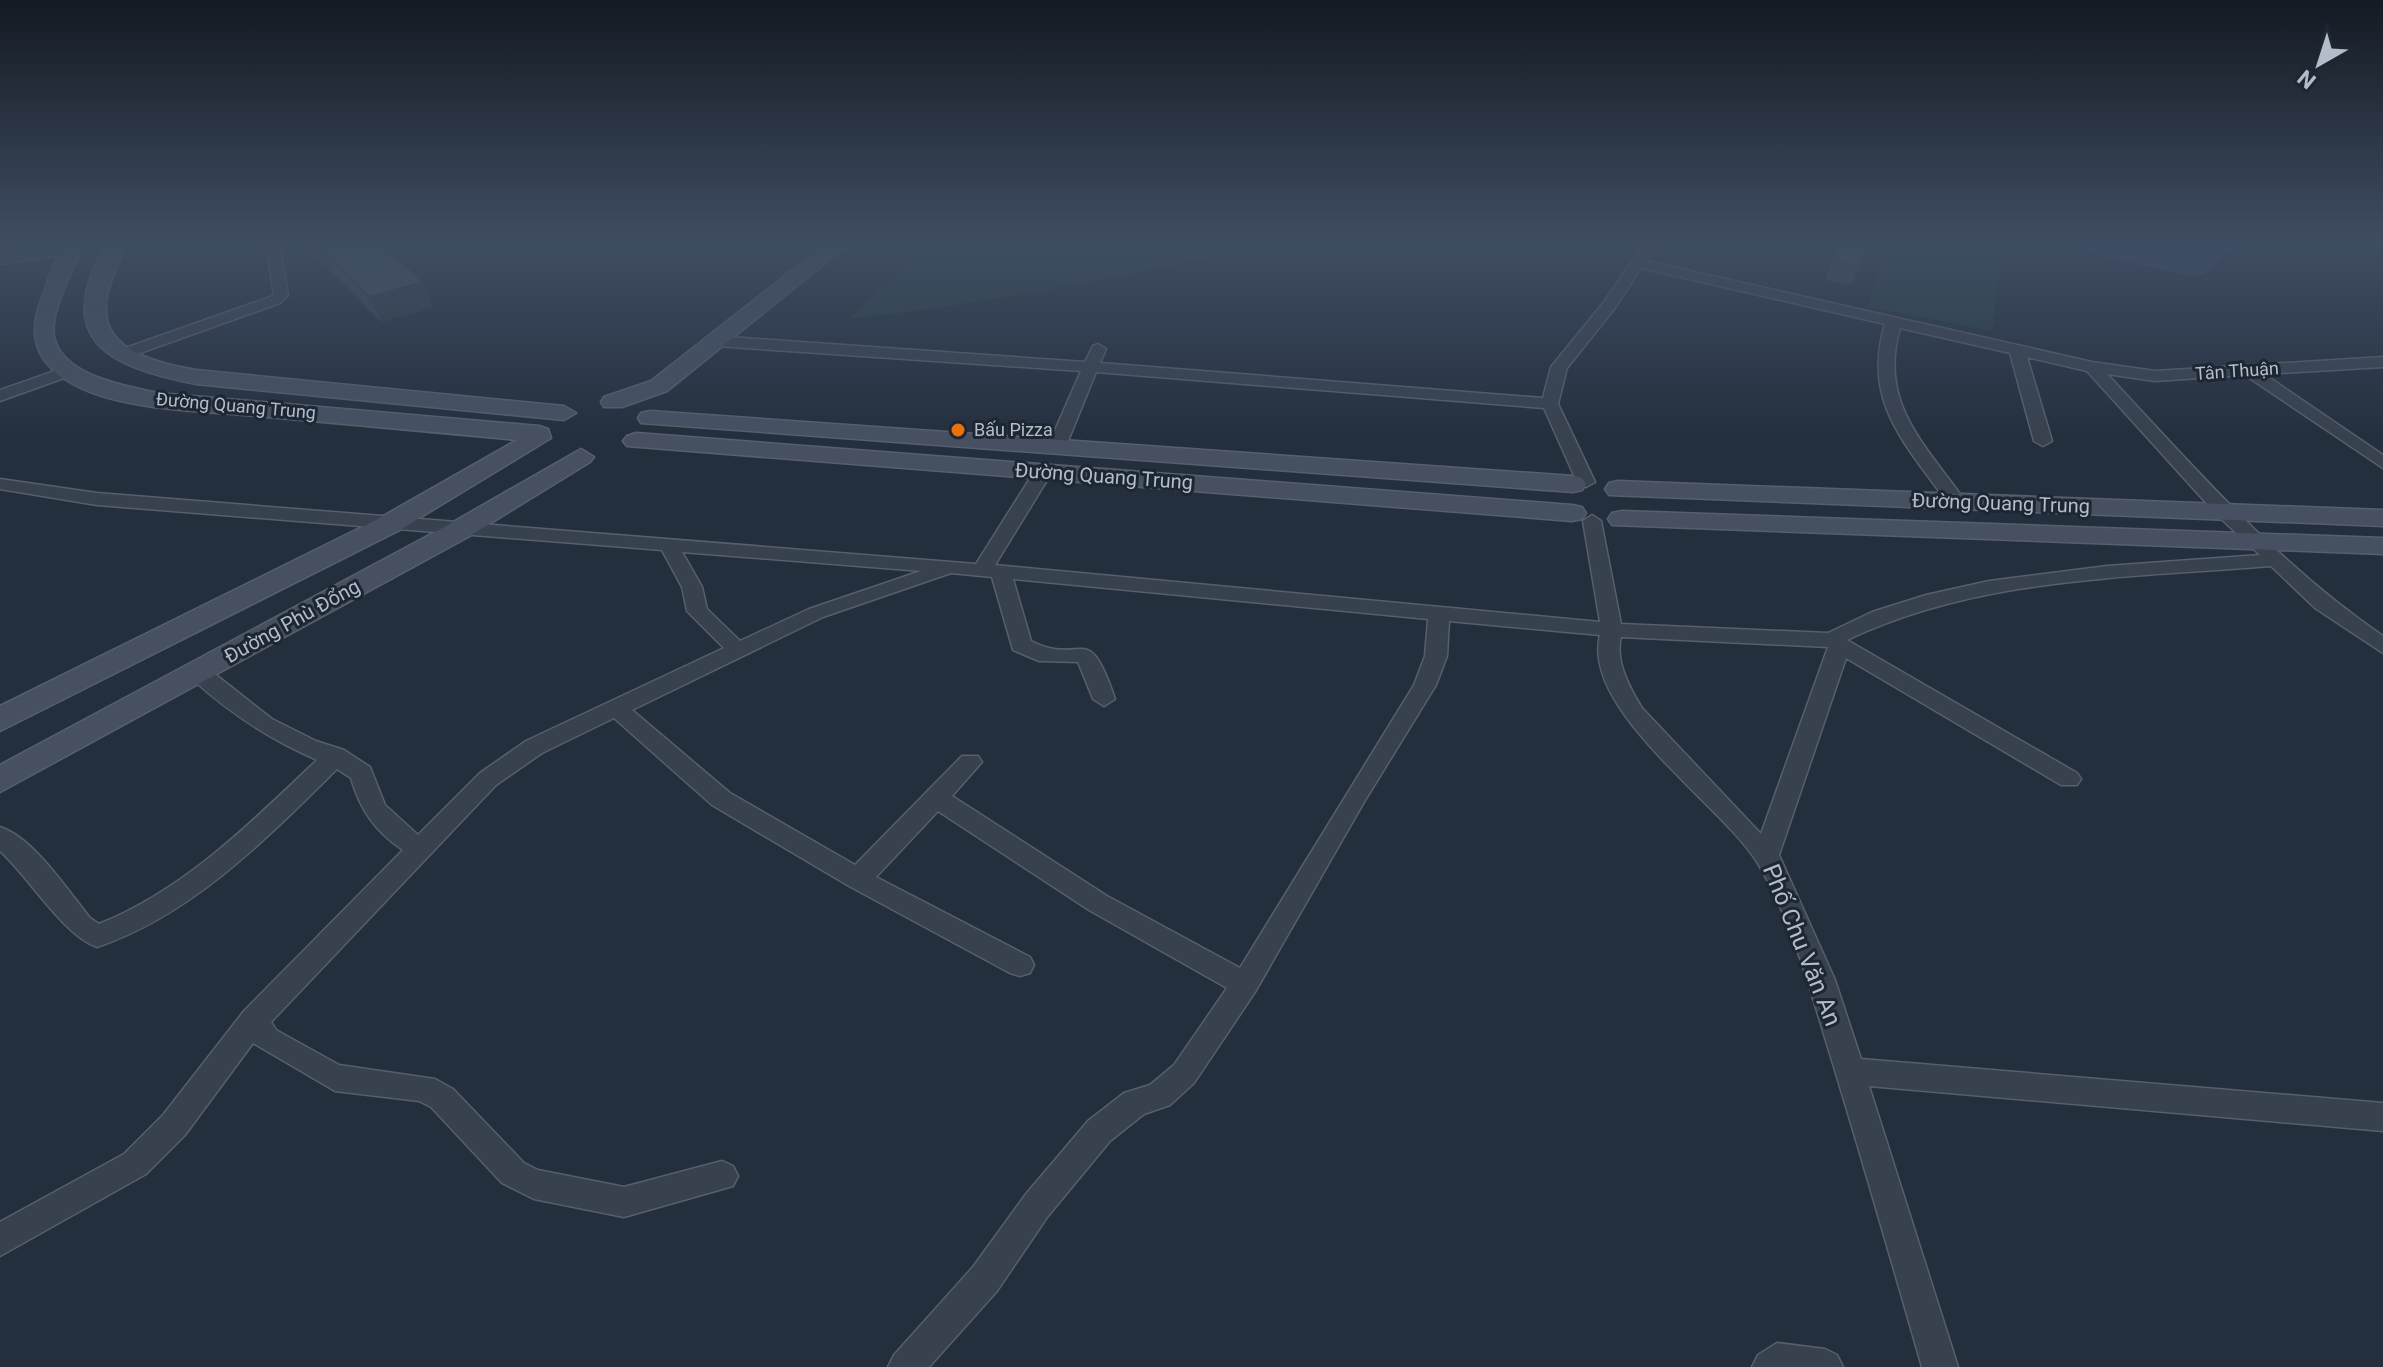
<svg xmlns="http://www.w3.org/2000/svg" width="2383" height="1367" font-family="Roboto,sans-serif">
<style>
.green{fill:#263c3f}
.water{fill:#394c67}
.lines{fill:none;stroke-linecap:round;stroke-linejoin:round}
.street-casing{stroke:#565f6c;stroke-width:3}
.secondary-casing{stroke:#565f6c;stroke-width:3}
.street{fill:#38414e;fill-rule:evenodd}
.secondary{fill:#465061;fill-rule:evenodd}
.wall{fill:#3b4654}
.shaded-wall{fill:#303945}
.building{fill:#455162;stroke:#303945;stroke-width:2}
.food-dot{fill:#e8710a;stroke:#1d2633;stroke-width:3}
.labels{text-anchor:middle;stroke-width:6;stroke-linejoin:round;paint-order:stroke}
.far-street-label{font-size:18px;fill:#b4bcc9;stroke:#1d2633}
.far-poi-label{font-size:18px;fill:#b4bcc9;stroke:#1d2633;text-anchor:start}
.street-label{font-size:20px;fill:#b4bcc9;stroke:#1d2633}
.near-street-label{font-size:24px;fill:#b4bcc9;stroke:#1d2633}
</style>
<rect width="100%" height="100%" fill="#242f3e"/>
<!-- green -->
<path class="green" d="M934,243H1276C1134,274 993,303 848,319Z
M1887,243H1933L2002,255L1992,331L1868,307Z"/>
<!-- water -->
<path class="water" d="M2091,243H2252C2245,245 2233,246 2227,251C2212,263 2214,275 2191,276L2089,253L2086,251Z"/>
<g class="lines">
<!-- street casing -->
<g class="street-casing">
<path id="street" d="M265,243H279L288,295L280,303L129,357H117V351L270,297L274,294Z
M1644,243H1658L1646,261L2092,362L2155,371L2383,357V367L2264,374L2383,455V468L2245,375L2155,381L2107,374C2194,467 2277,564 2383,636V653L2315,608L2271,566C2127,578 1979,577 1847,640L2077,773L2081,779L2077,785H2061L1846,658L1779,855L1835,980L1861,1059L2383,1103V1131L1869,1086L1958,1367H1922C1892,1263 1862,1158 1830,1054C1810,990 1792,919 1757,862C1720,803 1581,710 1600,635L1449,621L1447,656L1436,685L1364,802L1255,992L1194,1083L1170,1105L1144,1114L1110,1141L1048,1216L997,1291L929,1367H888L894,1355L973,1267L1026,1194L1088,1121L1124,1093L1150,1085L1174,1065L1227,988L1089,910L938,811L876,877L1030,957L1034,965L1030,973L1020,976L1010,973L849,886L712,805L614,718L542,753L496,785L271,1022L276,1030L339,1065L435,1079L453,1089L524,1163L538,1170L624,1187L722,1161L733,1166L738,1176L733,1186L624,1217L534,1199L502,1183L431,1107L419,1101L335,1091L253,1043L185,1135L146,1174L0,1256V1222L124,1154L163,1115L244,1011L403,850C376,832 360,810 351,778L337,769C267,838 192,915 97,947C64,936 29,877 0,851V827C33,837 69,892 90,918L99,924C184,890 252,822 317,760C269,739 229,713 190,677L187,672L190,667H206L272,719L316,741L344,750L370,767L385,805L418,835L480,773L526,741L724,648L687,611L682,587L662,550L97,505L0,489V479L97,493L976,564L1034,472L1043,467L1052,472L995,565L1600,622L1583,521L1592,515L1601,521L1621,624L1828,633L1872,612L1926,595L1989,581L2107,566L2260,555L2218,516L2087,371L2027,357L2052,441L2043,446L2034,441L2010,353L1900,328C1878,403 1925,444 1965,501L1956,507L1949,505C1907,445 1861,403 1885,324L1641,268L1615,308L1567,368L1558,404L1595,482L1586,487L1577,482L1544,408L1096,372L1066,446L1057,451L1048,446L1081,371L716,346L708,341L716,336L1085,362L1093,346L1098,344L1106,349L1100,363L1543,398L1551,367L1604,302ZM682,552L921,571L809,609L740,641L707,609L702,587ZM951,573L992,577L1013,650L1039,661L1078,662L1093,699L1104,706L1115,699C1087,616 1084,668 1031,641L1013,579L1428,619L1425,656L1414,685L1240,968L1107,896L952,796L982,762L978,756H962L855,865L730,793L632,710L823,617ZM1621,637L1828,647L1761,834L1642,708C1629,687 1615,661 1621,637Z
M67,246L74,250L72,253L0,264V256Z
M69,366L75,368V374L0,401V390Z
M1777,1343L1825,1349L1837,1355L1843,1367H1752L1758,1355Z"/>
</g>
<!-- secondary casing -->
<g class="secondary-casing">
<path id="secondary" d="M107,243H121L124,247C118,266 106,287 106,308C105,353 161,363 196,370L564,406L576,413L564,420L196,384C109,367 50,340 107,243Z
M827,243H850L667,391L622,407H604L601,402L604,397L651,381Z
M70,247L80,253C71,276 50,311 54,336C61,376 126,386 158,393L539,426L548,429L551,438L398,531L0,731V706L378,519L517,440C426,431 335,423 245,415C197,411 126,409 83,389C41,370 24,342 42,298C48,283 54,251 70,247Z
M650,411L1573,476L1582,478L1586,484L1582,490L1573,492L641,423L638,418L641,413Z
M636,433L1572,505L1582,507L1586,513L1582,519L1572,521L627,446L623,441L627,436Z
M581,449L594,457L590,462L468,537L0,792V765L448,525Z
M1618,481L2383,510V526L1609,495L1605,489L1609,483Z
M1622,511L2383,538V554L1612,525L1608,519L1612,513Z"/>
</g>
<!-- street -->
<use href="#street" class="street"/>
<!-- secondary -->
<use href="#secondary" class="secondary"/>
</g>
<!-- wall -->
<path class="wall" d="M307,243H380L423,282L433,307L381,322L310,250Z
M1870,243L1852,285L1825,280L1832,261Z
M1983,243H2004L2002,247Z"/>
<!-- shaded-wall -->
<path class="shaded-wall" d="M1868,243H1870L1852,285L1858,266Z
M423,282L433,307L381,322L370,297Z"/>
<!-- building -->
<path class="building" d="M316,243H380L423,282L370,297Z
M1840,243H1868L1858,266L1832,261Z"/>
<!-- sky -->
<linearGradient id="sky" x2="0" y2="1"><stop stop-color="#141a22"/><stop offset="0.56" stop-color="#3f4d63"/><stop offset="1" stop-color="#3f4d63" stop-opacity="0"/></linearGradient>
<rect width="2383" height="435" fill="url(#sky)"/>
<!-- markers -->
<circle class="food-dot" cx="958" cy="430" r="8"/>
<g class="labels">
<!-- far-street labels -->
<g class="far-street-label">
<text transform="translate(2237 371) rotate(-4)" y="6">Tân Thuận</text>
<text transform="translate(236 406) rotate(5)" y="6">Đường Quang Trung</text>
</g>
<!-- far-poi labels -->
<g class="far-poi-label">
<text x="974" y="436">Bấu Pizza</text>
</g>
<!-- street labels -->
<g class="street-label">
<text transform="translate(1104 476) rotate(4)" y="7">Đường Quang Trung</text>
<text transform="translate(2001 503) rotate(2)" y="7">Đường Quang Trung</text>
<text transform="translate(292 621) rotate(-29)" y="7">Đường Phù Đổng</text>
</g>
<!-- near-street labels -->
<g class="near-street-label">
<text transform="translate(1802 945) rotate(68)" y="8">Phố Chu Văn An</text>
</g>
</g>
<!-- north arrow -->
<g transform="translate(2319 64) rotate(219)" stroke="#1d2633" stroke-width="6" paint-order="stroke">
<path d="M0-6L14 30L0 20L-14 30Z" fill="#b4bcc9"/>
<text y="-12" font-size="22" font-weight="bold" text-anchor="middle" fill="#b4bcc9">N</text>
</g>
</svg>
